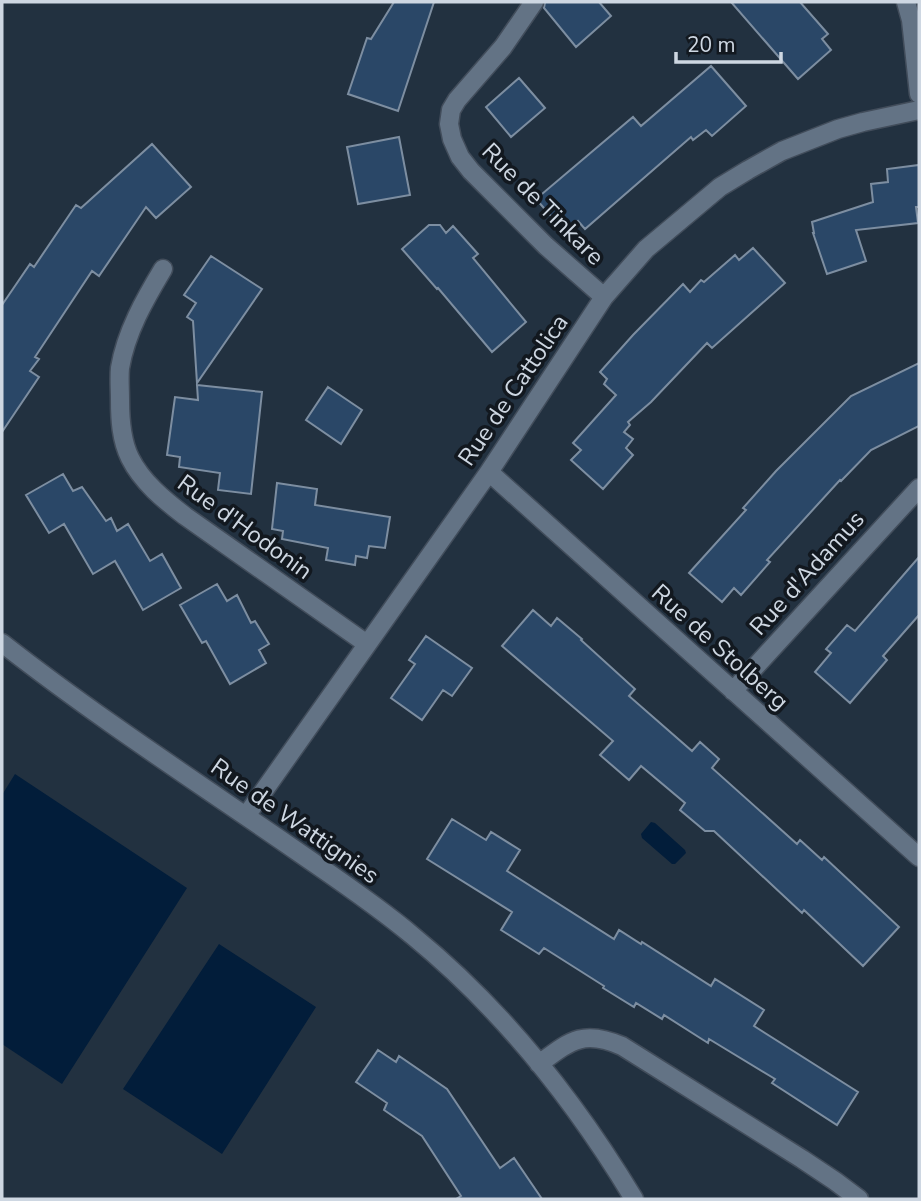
<svg xmlns="http://www.w3.org/2000/svg" width="921" height="1201" font-family="'Nunito Sans',sans-serif">
<style>
.water{fill:#021d3a}
.building{fill:#2a4767;stroke:#7d8ea1;stroke-width:2}
.lines{fill:none;stroke-linecap:round;stroke-linejoin:round}
.minor-casing{stroke:#424d5b;stroke-width:21}
.minor{stroke:#637385;stroke-width:18}
.labels{text-anchor:middle;stroke-width:7;stroke-linejoin:round;paint-order:stroke}
.street-label{font-size:24px;fill:#ced7e2;stroke:#12181f}
</style>
<rect width="100%" height="100%" fill="#223140"/>
<!-- water -->
<path class="water" d="M15,774L187,888L62,1084L2,1044V795Z
M651,822L655,823L685,850L686,853L675,864H672L642,838L641,834Z
M219,944L316,1007L222,1154L123,1089Z"/>
<!-- building -->
<path class="building" d="M394,2H434L398,111L348,94L367,38L371,39Z
M545,2H599L611,16L576,47L544,8Z
M731,2H800L828,34L822,39L831,50L798,79Z
M711,66L746,106L712,136L706,130L693,140L691,137L585,229L578,221L565,232L536,199L633,117L641,126Z
M519,78L545,108L511,137L486,107Z
M399,137L410,195L358,204L347,147Z
M152,144L191,187L156,218L146,207L99,276L92,271L35,357L39,359L30,371L39,377L2,432V305L30,264L34,267L76,205L81,208Z
M919,165V207H916L918,223L856,230L866,261L827,274L813,233H814L812,222L873,202L871,184L888,182L887,169Z
M429,225H440L446,233L453,226L478,254L473,258L526,322L492,352L438,288L437,289L402,249Z
M753,248L785,283L712,348L707,343L651,402L628,422L630,425L624,432L633,439L626,448L633,455L603,489L571,460L581,450L573,443L616,395L604,384L607,379L600,372L633,335L683,284L690,292L701,280L704,282L735,255L739,260Z
M211,256L262,289L197,383L193,321L187,317L196,303L184,295Z
M919,363V426L871,450L841,481L840,480L767,560L770,562L741,595L734,588L722,602L689,573L746,510L743,508L776,471L851,396Z
M197,385L262,392L251,494L218,490L220,473L179,467L180,457L167,455L175,397L198,400Z
M328,387L362,410L341,444L306,420Z
M63,474L73,491L82,487L106,521L111,518L117,531L128,524L150,561L162,554L181,588L143,610L115,561L93,574L64,524L49,533L26,495Z
M277,483L317,489L315,505L390,517L385,548L369,546L367,558L356,556L355,565L326,560L328,548L282,539L283,531L272,529Z
M919,557V615L883,656L887,660L850,703L815,672L831,653L826,649L847,625L855,631Z
M217,584L227,601L237,595L251,623L255,621L269,644L259,650L266,663L230,684L206,641L202,643L180,605Z
M533,610L551,626L557,618L582,639L581,640L635,689L629,696L692,751L700,742L719,759L712,768L797,844L800,840L822,860L824,857L899,927L863,966L804,910L802,913L714,831H705L680,810L685,803L641,766L629,780L600,755L613,741L502,646Z
M426,636L472,668L452,696L443,690L422,720L391,698L415,664L409,660Z
M452,819L486,840L491,832L520,850L507,871L614,939L619,930L641,944L642,942L711,986L715,979L764,1010L754,1026L858,1092L837,1125L772,1083L775,1079L709,1039L708,1043L664,1015L662,1019L636,1003L634,1007L603,988L604,986L544,948L539,954L501,930L512,912L427,859Z
M378,1050L396,1062L399,1056L447,1089L500,1168L514,1158L542,1199H456L461,1196L422,1136L384,1110L387,1103L356,1082Z"/>
<g class="lines">
<!-- minor casing -->
<g class="minor-casing">
<path id="minor" d="M534,2L503,47L457,100L451,110L449,124L452,139L460,157L471,171L546,246L604,297
M906,2L911,20L919,94
M163,269C145,299 126,332 120,368C119,378 120,389 120,400C120,419 121,440 130,458C142,482 164,500 185,516L367,644
M489,472L919,857
M2,643C94,715 192,779 288,845C331,875 374,903 413,936C502,1009 575,1101 634,1199
M733,691L919,488
M246,816L489,472L604,297L646,249L720,187L748,170L782,151L838,129L863,122L919,110
M539,1064C570,1041 583,1029 622,1046L802,1159L835,1181L859,1199"/>
</g>
<!-- minor -->
<use href="#minor" class="minor"/>
</g>
<g class="labels">
<!-- street labels -->
<g class="street-label">
<text transform="translate(543 204) rotate(45)" y="8">Rue de Tinkare</text>
<text transform="translate(513 390) rotate(-56)" y="8">Rue de Cattolica</text>
<text transform="translate(245 527) rotate(36)" y="8">Rue d'Hodonin</text>
<text transform="translate(807 573) rotate(-48)" y="8">Rue d'Adamus</text>
<text transform="translate(720 647) rotate(42)" y="8">Rue de Stolberg</text>
<text transform="translate(295 821) rotate(35)" y="8">Rue de Wattignies</text>
</g>
</g>
<!-- border -->
<rect width="921" height="1201" fill="none" stroke="#ced7e2" stroke-width="7"/>
<!-- scale -->
<path d="M676 52v10h105v-10" fill="none" stroke="#ced7e2" stroke-width="3.5"/>
<text x="687" y="52" font-size="21" fill="#ced7e2" stroke="#12181f" stroke-width="5" paint-order="stroke">20 m</text>
</svg>
